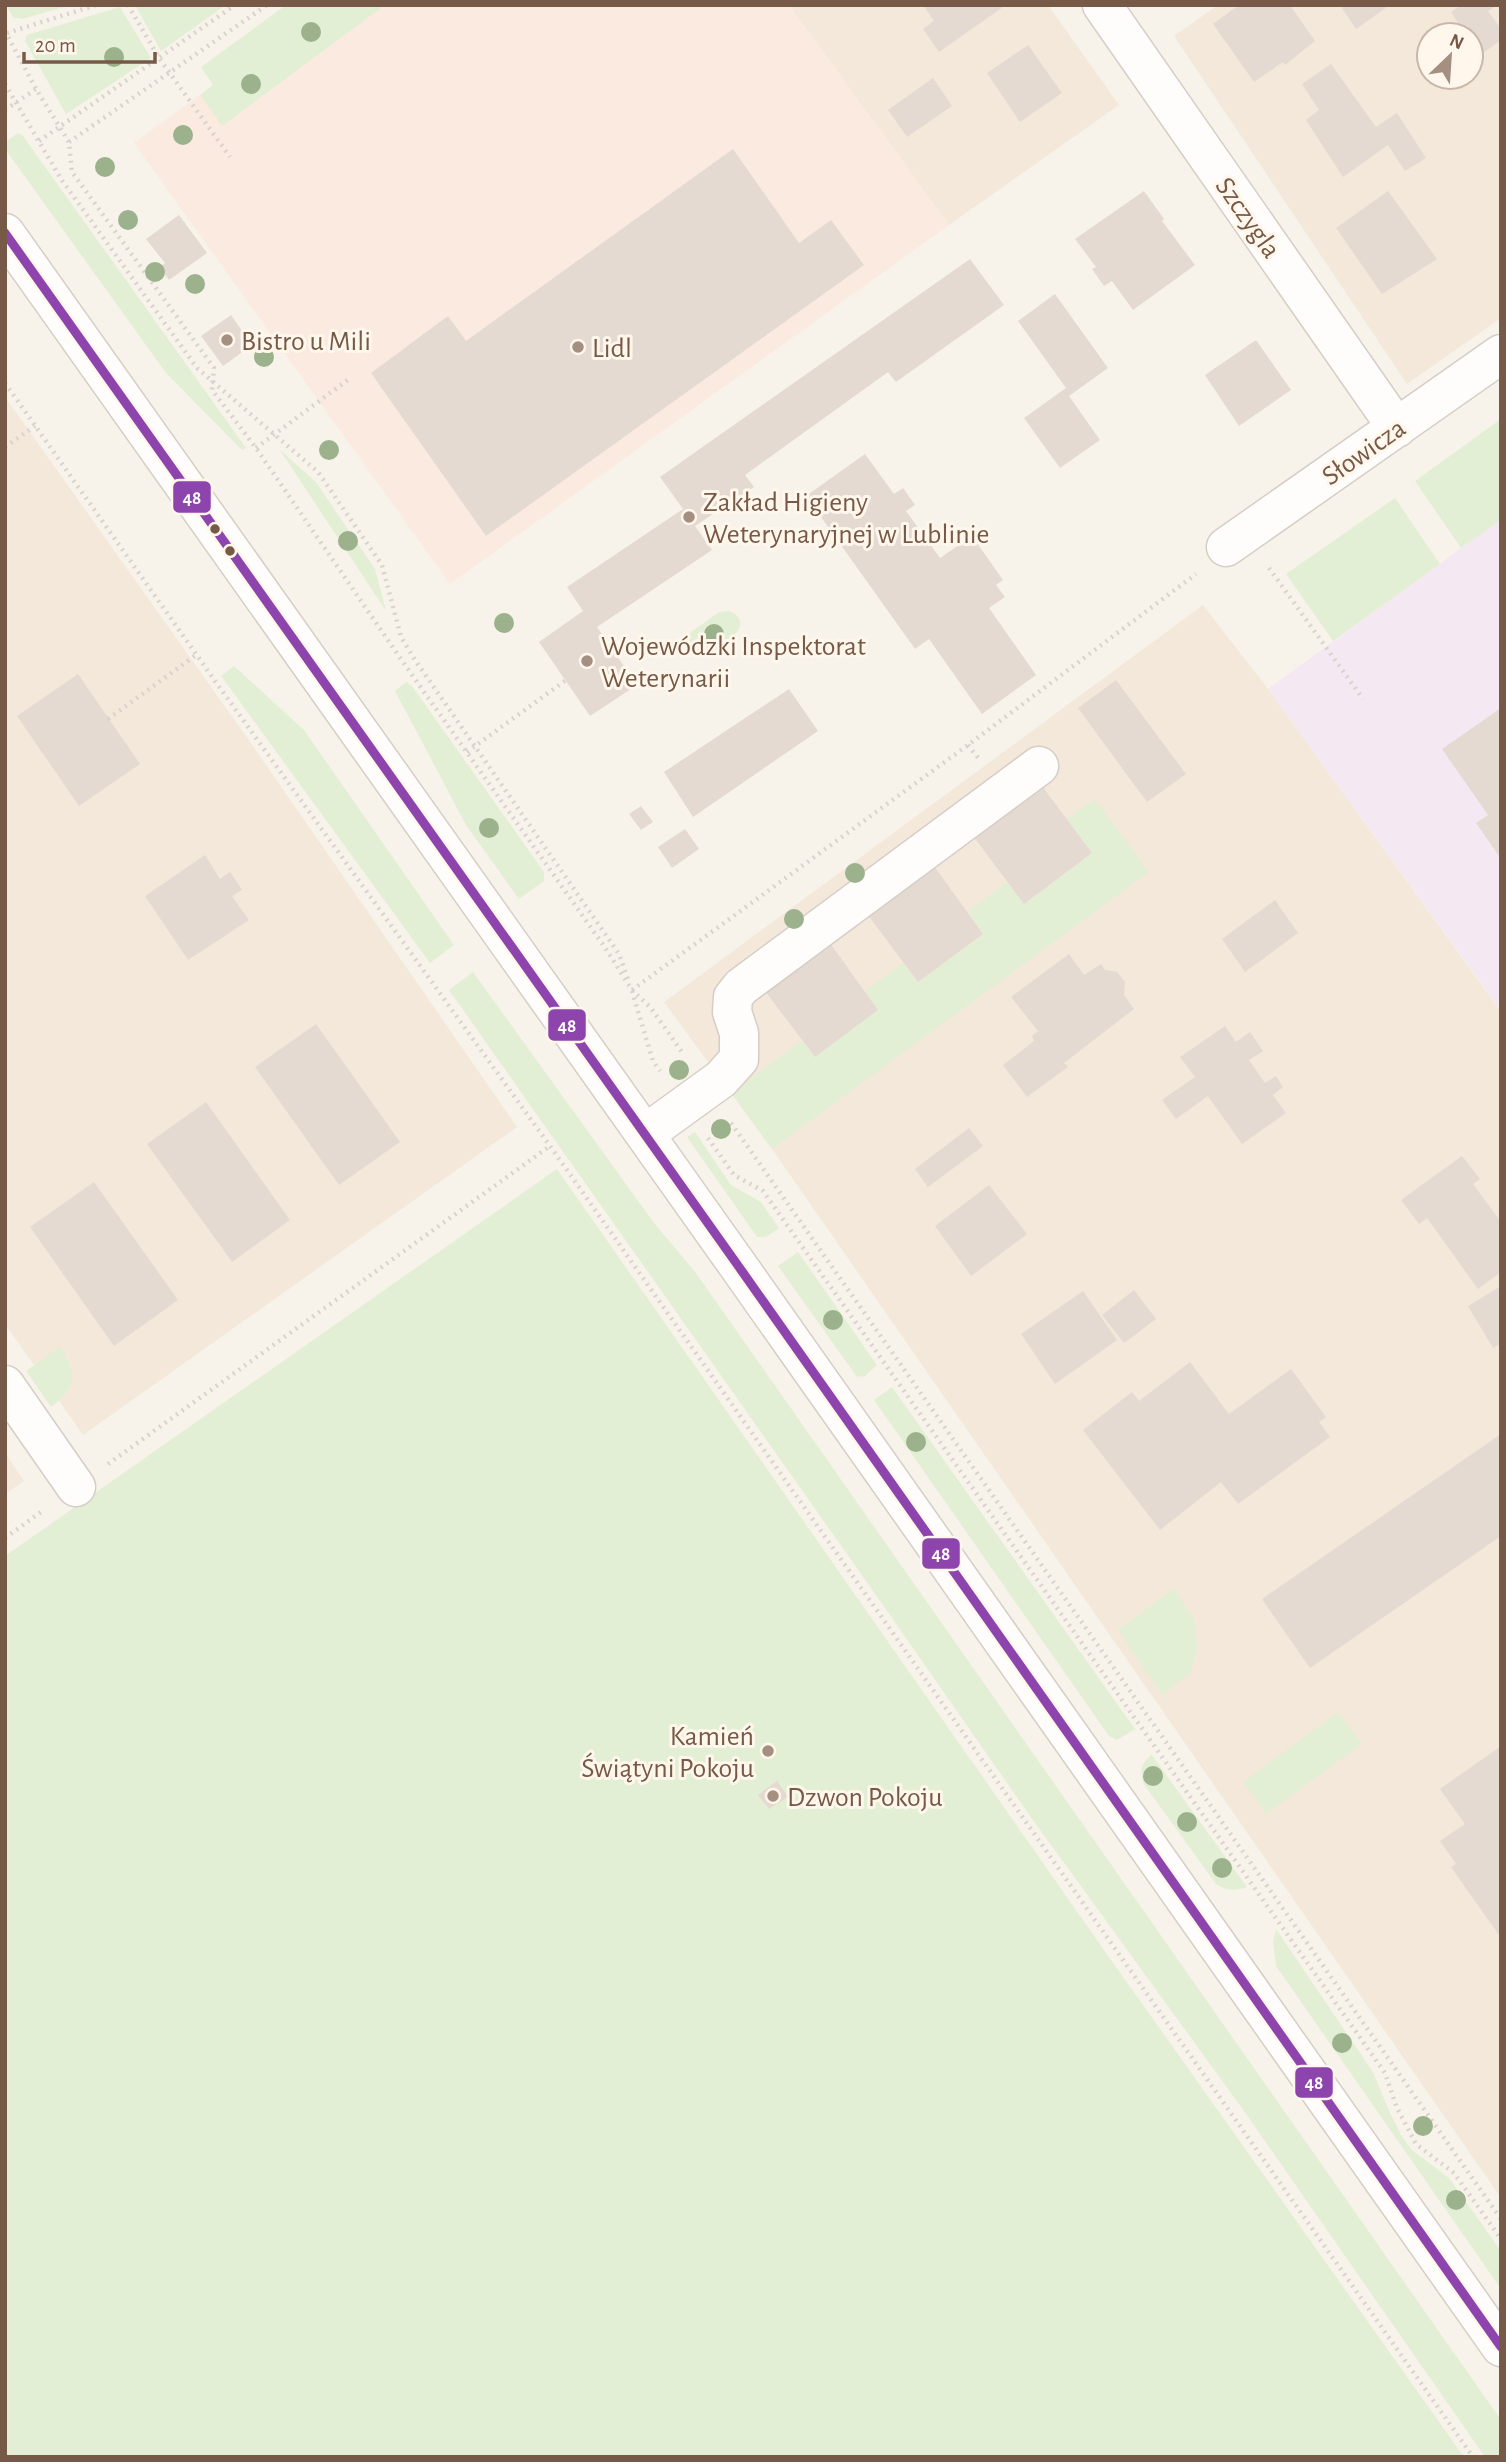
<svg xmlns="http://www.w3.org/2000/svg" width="1506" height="2462" font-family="'Alegreya Sans',sans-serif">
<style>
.residential{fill:#f3e8da;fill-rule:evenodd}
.commercial{fill:#fbeae0}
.education{fill:#f4e9f2}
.green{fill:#e3efd4}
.building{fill:#e4dad1}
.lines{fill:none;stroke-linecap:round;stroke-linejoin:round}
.minor-casing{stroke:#d6cec6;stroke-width:41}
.path{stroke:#dad2cd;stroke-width:4.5;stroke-dasharray:2 5;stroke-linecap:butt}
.minor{stroke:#fefdfc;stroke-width:38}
.bus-1-casing{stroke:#fff7eb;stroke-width:14}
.bus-1{stroke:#8e44ad;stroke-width:9}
.tree{fill:#9cb28c}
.poi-dot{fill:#a48f81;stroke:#fff7eb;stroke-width:2.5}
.bus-dot{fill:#775948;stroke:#fff7eb;stroke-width:2.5}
.labels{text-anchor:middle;stroke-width:6;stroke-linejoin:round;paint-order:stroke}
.street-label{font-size:28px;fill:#775948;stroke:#fff7eb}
.poi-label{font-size:28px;fill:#775948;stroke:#fff7eb;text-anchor:start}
.line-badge{stroke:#fff7eb;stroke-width:2.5}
.badge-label{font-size:19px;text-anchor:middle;font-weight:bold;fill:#fff}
</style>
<rect width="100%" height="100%" fill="#f7f3ea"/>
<!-- residential -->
<path class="residential" d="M789,5H1048L1119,105L949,225Z
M1218,5H1501V318L1407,384L1174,36ZM1429,35H1471V77H1429Z
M5,397L248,739L517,1127L83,1435L5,1324Z
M1203,605L1268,689L1501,1012V2198L772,1149L664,1002Z
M5,1453L24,1481L5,1494Z"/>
<!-- commercial -->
<path class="commercial" d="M322,5H789L949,225L450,584L134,143Z"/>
<!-- education -->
<path class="education" d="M1501,519V1011L1268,689Z"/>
<!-- green -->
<path class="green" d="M9,5H71L22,19L13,17L7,7Z
M135,5H226L161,51Z
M286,5H385L222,126L200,95L213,85L201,67Z
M120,7L151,58L66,114L25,41L27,35Z
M18,133L23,136L246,448L242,450L166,373L5,149V142Z
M1501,419V520L1461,548L1415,481Z
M280,450L316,482L375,569L386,611Z
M1395,498L1440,564L1333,641L1286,574Z
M729,611C754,622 732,638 720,648C716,651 711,656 706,657C698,659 692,652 688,646L690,633L719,612Z
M234,666L304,730L454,945L430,963L221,676Z
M406,682L412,686L544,872V881L519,899L466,825L395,691Z
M1095,799L1149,872L772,1149L731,1093L802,1041L815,1057L878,1010L865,991L903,963L918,982L983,934L967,912L1007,882L1024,904L1092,854L1067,819Z
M473,972L654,1223L696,1273L1501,2420V2457H1485L1244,2111L1030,1816L885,1608L449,990Z
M695,1132L731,1185L761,1202L779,1228L766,1237H757L687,1137Z
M557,1169L1099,1943L1464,2457H5V1556Z
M798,1252L877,1365L865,1376L857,1377L778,1266Z
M60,1347C77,1373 77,1388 51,1407L26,1371Z
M892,1387L1135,1729L1117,1740L1109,1736L874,1400Z
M1174,1589L1195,1621L1197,1650L1190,1673L1162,1695L1118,1630Z
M1338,1712L1362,1744L1266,1814L1243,1782Z
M1151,1755H1152L1247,1887C1235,1891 1226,1891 1216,1884L1143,1783C1140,1770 1141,1764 1151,1755Z
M1276,1929L1373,2072L1390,2113L1401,2135L1412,2150L1449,2178L1501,2251V2289L1276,1966L1273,1942Z"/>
<!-- building -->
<path class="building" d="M923,5H1002L1003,7L939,52L923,29L934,21Z
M1239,5H1290L1315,41L1285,65L1283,62L1254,82L1213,24Z
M1340,5H1390L1356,29Z
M1461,5H1497L1488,11L1501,29V40L1480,55L1471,42V35H1466L1451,12Z
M1028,45L1062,93L1020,122L987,73Z
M1331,64L1376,127L1397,113L1426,158L1405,171L1388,145L1343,177L1306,120L1319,110L1302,84Z
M933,78L952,106L907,137L888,110Z
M733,149L799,243L831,220L864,265L486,536L371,373L448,316L466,341Z
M1144,191L1164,219L1162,221L1195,265L1133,310L1112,281L1104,286L1092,269L1096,267L1075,239Z
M1388,191L1437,259L1382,294L1336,228Z
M179,215L207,253L169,280L160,267L165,263L146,239Z
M970,259L1004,305L896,382L888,372L745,475L754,487L695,526L712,550L597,627L637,685L590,716L539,642L583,611L567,587L683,509L660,477Z
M1055,294L1108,368L1069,396L1100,440L1060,468L1024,418L1066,388L1018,321Z
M231,315L252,345L223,366L201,336Z
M1256,340L1291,390L1239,426L1205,375Z
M865,454L894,494L903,488L915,505L906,511L940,558L972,536L1003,580L996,585L1005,597L989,608L1036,675L982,714L929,639L915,649L806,496Z
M78,674L140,764L79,806L17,716Z
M1116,680L1186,774L1147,802L1078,708Z
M789,689L818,731L693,817L664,772Z
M1501,708V859L1476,823L1488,815L1442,749Z
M1042,786L1092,853L1024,904L973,836Z
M641,806L653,822L641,830L629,814Z
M685,829L699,849L672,868L658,847Z
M205,855L220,879L230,872L242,890L232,896L249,920L188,960L145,896Z
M934,866L983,934L918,982L868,915Z
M1275,900L1298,933L1245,972L1222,939Z
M830,943L878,1010L815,1057L765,991Z
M1069,954L1084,975L1101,964L1105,970L1117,972L1125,982L1124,995L1134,1009L1064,1063L1068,1067L1027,1097L1003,1065L1034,1041L1032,1036L1038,1031L1011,997Z
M316,1024L400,1142L339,1185L255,1067Z
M1225,1026L1236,1042L1250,1032L1263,1051L1249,1060L1265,1083L1276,1076L1283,1087L1273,1095L1286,1113L1242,1144L1208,1096L1176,1119L1162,1100L1195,1077L1180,1057Z
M206,1102L290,1220L232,1262L147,1144Z
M969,1128L983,1146L928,1187L915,1169Z
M1462,1156L1480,1179L1473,1184L1501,1222V1272L1478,1289L1427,1218L1419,1224L1401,1200Z
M94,1182L178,1300L114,1346L30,1227Z
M989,1185L1027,1234L971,1276L935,1226Z
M1501,1286V1343L1493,1348L1468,1306Z
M1134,1290L1156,1319L1124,1343L1102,1315Z
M1083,1291L1117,1340L1055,1384L1021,1334Z
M1190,1362L1229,1414L1291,1369L1326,1417L1319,1422L1330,1437L1238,1504L1221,1482L1160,1530L1083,1430L1132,1392L1139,1401Z
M1501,1434V1536L1310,1668L1262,1599Z
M1501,1746V1938L1451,1867L1456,1864L1440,1841L1465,1824L1440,1789Z
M777,1781L788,1797L769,1809L758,1795Z"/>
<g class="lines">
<!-- minor casing -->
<g class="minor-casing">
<path id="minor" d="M1102,5L1397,428
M5,233L739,1267L1501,2347
M1226,547L1501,354
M645,1134L721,1079L739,1059V1033L732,1012L733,997L741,987L1039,766
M5,1385L76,1487"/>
</g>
<!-- path -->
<path class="path" d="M128,5L159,58L230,157
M5,31L36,89L69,142L72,172L214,368L212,390L256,448L405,665L604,946L632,990L651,1008L684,1055
M7,33L96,5
M5,84L61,179L197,368L318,472L382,565L401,637L415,660L619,954L629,982
M5,110L36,89
M39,141L235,5
M69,142L267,5
M5,383L215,681L550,1146L1473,2457
M5,447L35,426
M256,448L349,379
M1269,568L1363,699
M108,719L196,655
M968,745L980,760
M467,752L566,680
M632,990L968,745L1196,574
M632,991L653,1061L660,1071
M731,1123L1501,2219
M708,1138L734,1175L763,1191L1385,2073L1397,2108L1416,2144L1454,2173L1501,2239
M108,1464L550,1146
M5,1538L41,1512"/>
<!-- minor -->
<use href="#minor" class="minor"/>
<!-- bus-1 casing -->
<g class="bus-1-casing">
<path id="bus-1" d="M5,233L739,1267L1501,2347"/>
</g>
<!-- bus-1 -->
<use href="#bus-1" class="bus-1"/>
</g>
<!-- trees -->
<g class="tree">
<circle cx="311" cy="32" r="10"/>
<circle cx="114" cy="57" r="10"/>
<circle cx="251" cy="84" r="10"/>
<circle cx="183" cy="135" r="10"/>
<circle cx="105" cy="167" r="10"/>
<circle cx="128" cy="220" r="10"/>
<circle cx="155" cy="272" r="10"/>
<circle cx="195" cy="284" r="10"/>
<circle cx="264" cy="357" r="10"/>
<circle cx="329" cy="450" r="10"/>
<circle cx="348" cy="541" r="10"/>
<circle cx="504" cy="623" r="10"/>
<circle cx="714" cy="634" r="10"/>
<circle cx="489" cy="828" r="10"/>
<circle cx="855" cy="873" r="10"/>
<circle cx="794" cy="919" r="10"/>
<circle cx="679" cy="1070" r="10"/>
<circle cx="721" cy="1129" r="10"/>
<circle cx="833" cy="1320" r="10"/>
<circle cx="916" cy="1442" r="10"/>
<circle cx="1153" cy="1776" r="10"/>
<circle cx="1187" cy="1822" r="10"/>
<circle cx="1222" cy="1868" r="10"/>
<circle cx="1342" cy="2043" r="10"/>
<circle cx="1423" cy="2126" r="10"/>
<circle cx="1456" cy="2200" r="10"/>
</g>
<!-- markers -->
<g class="poi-dot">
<circle cx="227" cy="340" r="7"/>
<circle cx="578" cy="347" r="7"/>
<circle cx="689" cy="517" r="7"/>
<circle cx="587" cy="661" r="7"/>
<circle cx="768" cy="1751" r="7"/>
<circle cx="773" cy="1796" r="7"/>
</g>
<g class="bus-dot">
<circle cx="215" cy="529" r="6"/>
<circle cx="230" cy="551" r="6"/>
</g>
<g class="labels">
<!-- street labels -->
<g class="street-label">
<text transform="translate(1249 217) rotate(55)" y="10">Szczygla</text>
<text transform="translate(1363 451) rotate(-35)" y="10">Słowicza</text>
</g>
<!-- poi labels -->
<g class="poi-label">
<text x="241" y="350">Bistro u Mili</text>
<text x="592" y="357">Lidl</text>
<text x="703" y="511">Zakład Higieny<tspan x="703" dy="32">Weterynaryjnej w Lublinie</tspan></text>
<text x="601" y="655">Wojewódzki Inspektorat<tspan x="601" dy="32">Weterynarii</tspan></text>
<text x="754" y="1745" text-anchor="end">Kamień<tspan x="754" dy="32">Świątyni Pokoju</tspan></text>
<text x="787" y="1806">Dzwon Pokoju</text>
</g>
</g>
<g class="line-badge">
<rect x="172" y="480" width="40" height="34" rx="7" fill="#8e44ad"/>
<rect x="547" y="1008" width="40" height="34" rx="7" fill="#8e44ad"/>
<rect x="921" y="1537" width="40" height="33" rx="7" fill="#8e44ad"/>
<rect x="1294" y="2066" width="40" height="33" rx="7" fill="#8e44ad"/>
</g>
<g class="badge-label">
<text x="192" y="504">48</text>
<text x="567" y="1032">48</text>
<text x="941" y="1560">48</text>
<text x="1314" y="2089">48</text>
</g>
<!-- border -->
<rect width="1506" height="2462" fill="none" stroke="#775948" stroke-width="14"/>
<!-- north arrow -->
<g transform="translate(1450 56) rotate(25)"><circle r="33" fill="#fff7eb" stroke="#c9b8aa" stroke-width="2"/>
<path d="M0-5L12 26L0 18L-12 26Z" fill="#a48f81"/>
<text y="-10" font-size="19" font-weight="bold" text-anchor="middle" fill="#775948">N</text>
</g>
<!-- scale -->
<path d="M24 52v10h131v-10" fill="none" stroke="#775948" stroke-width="3.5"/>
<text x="35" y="52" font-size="21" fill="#775948" stroke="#fff7eb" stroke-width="5" paint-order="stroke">20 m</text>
</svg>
